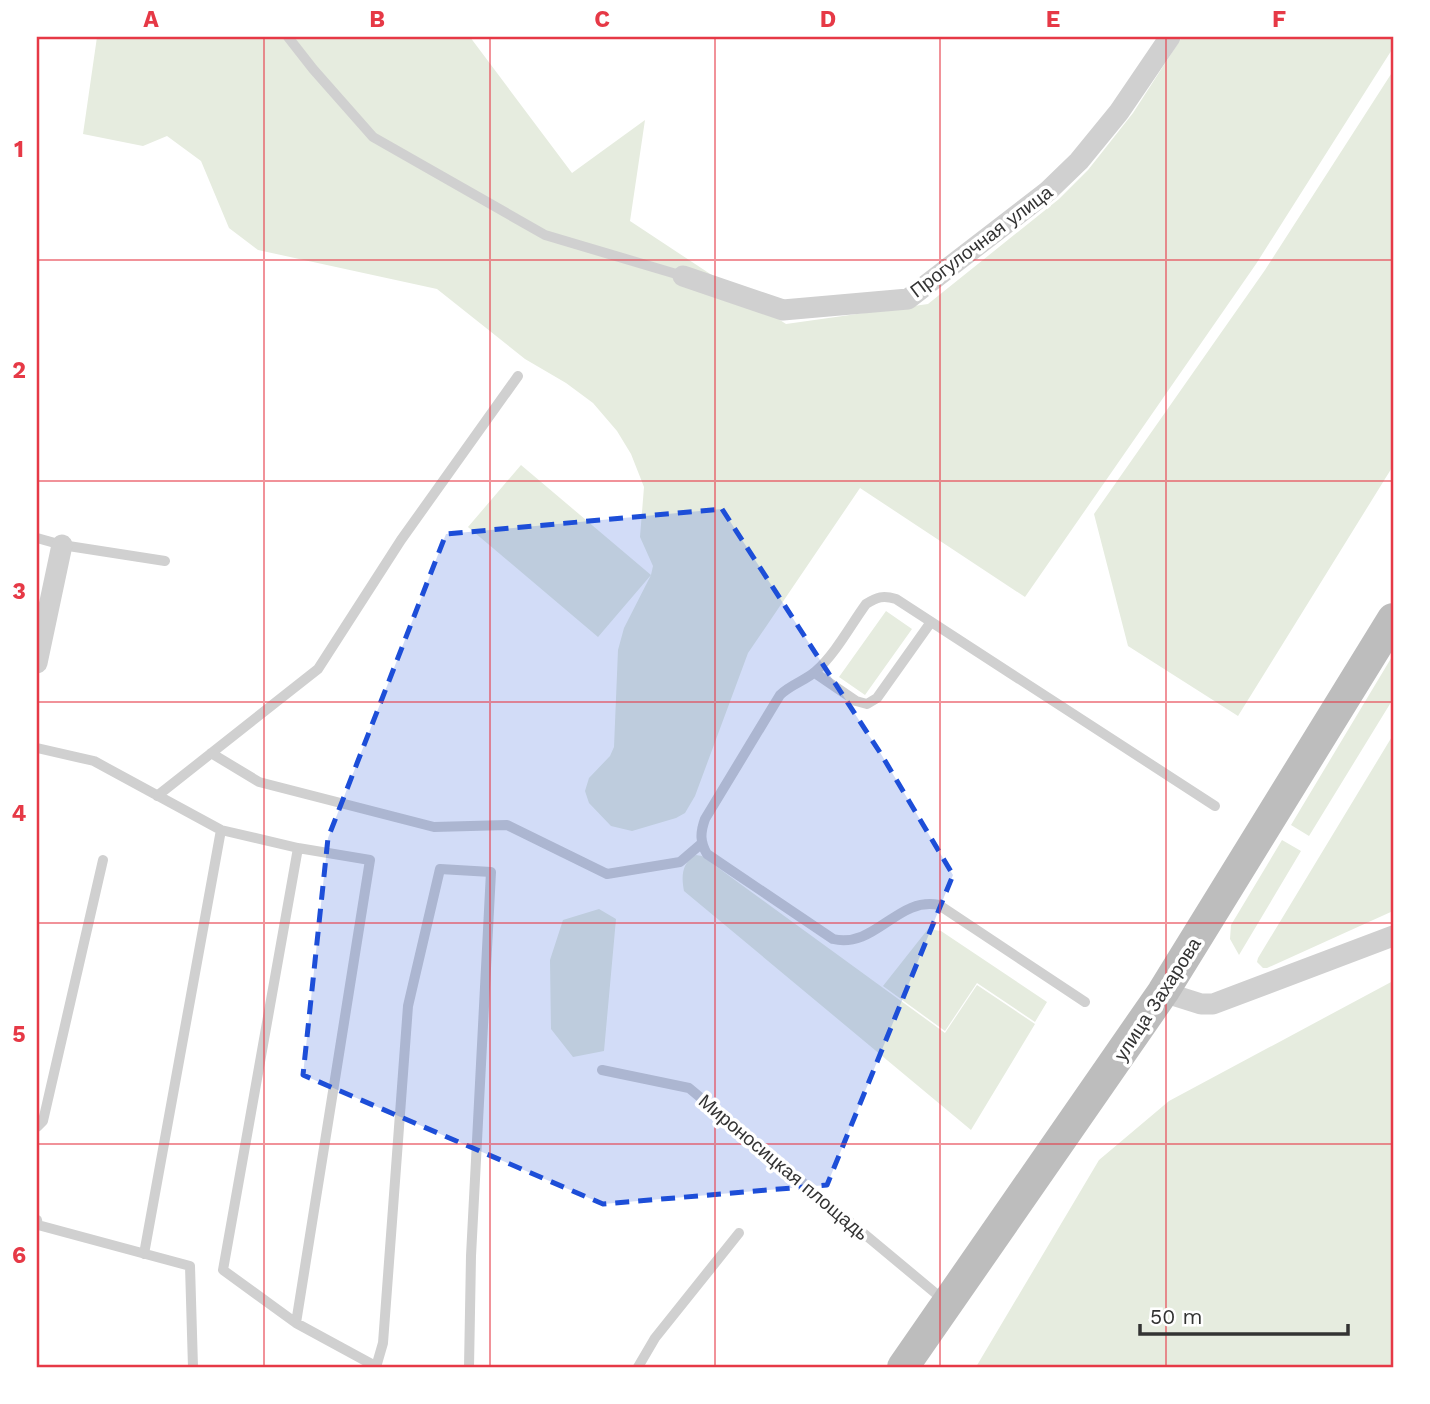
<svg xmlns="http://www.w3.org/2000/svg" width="1430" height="1404" font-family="'Work Sans',sans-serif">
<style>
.green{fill:#e6ecdf}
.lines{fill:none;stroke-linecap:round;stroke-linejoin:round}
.service{stroke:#d0d0d0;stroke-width:10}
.minor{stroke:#d0d0d0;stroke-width:21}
.secondary{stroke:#bdbdbd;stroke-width:32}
.marked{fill:#1d4ed8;fill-opacity:0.2;stroke:#1d4ed8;stroke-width:5;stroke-dasharray:14 9;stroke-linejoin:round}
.grid{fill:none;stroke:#e63946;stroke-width:2;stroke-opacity:0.55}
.labels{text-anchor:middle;stroke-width:7;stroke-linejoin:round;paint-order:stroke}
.street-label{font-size:19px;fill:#333;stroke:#fff}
.neatline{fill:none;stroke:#e63946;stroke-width:2.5}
.grid-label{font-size:23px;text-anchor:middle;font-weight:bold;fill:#e63946}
</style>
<rect width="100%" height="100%" fill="#fff"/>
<!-- green -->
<path class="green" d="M97,37H470L572,173L645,120L630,221L786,324L928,304L1059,199L1088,170L1133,113L1182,37H1393V48L1256,264L1025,597L860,488L748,653L695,796L685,813L676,818L632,831L611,826L589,803L585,791L589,778L610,756L614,747L618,650L624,628L651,575L598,637L468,527L521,465L651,575L653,566L640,537L644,487L631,454L617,431L593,403L566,383L525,359L437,289L258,250L229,228L201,161L167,136L143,146L83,134Z
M1393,71V466L1238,716L1128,646L1094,514L1265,270Z
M886,611L912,629L865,695L839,677Z
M1393,655V699L1309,836L1291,825Z
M1393,735V911L1267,968H1263L1257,962L1258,958Z
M1282,840L1301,851L1239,955L1230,939L1231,925Z
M696,855L702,856L945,1033L977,985L1035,1024L971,1130L684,891C681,876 682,862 696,855Z
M599,909L616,919L604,1051L573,1057L551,1029L550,960L563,920Z
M928,929L941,931L1047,1002L1035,1022L977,983L945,1031L883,986Z
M1393,981V1367H976L1099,1160L1169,1101Z"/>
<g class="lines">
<!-- service -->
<path class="service" d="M288,37L313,69L373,137L545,235L683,276
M37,538L62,545L165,561
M815,673L856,701L867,704L877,698L931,622
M37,748L94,761L221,830L298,848L370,860L296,1323
M211,753L259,782L434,827L507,825L607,874L680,862L701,844
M157,796L318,669L401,540L518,376
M298,848L223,1270L296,1323L377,1367
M1085,1002L939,905C898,896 875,949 833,939L707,854C700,842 700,833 705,819L780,695C791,684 805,681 816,671C836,653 850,626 866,604C877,597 883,595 896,599L1215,806
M602,1070L689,1088L946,1302
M37,1127L43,1121L103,860
M37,1220L38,1225L190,1266L193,1367
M144,1254L221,830
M376,1367L383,1343L408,1006L440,869L491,872L471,1256L469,1367
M638,1367L655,1338L739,1233"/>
<!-- minor -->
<path class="minor" d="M683,276L783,310L908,299L1048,191L1079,161L1119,112L1170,37
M37,663L62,545
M1163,992L1201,1004H1213L1393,936"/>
<!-- secondary -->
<path class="secondary" d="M903,1367L1163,992L1393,619"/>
</g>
<!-- marked area -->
<path class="marked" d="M722,509L881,754L953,875L827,1185L603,1204L303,1075L328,838L446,534Z"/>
<!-- grid -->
<path class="grid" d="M264,37V1367M490,37V1367M715,37V1367M940,37V1367M1166,37V1367M37,260H1393M37,481H1393M37,702H1393M37,923H1393M37,1144H1393"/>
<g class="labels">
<!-- street labels -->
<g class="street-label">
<text transform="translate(981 241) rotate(-37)" y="7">Прогулочная улица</text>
<text transform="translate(1157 999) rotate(-57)" y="7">улица Захарова</text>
<text transform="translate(784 1167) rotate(40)" y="7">Мироносицкая площадь</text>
</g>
</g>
<!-- border -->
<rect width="1430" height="1404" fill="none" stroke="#ffffff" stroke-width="77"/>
<!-- scale -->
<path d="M1140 1324v10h208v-10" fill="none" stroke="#333333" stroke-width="3.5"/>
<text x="1150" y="1324" font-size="21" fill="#333333" stroke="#ffffff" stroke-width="5" paint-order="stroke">50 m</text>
<rect x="38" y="38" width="1354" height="1328" class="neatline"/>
<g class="grid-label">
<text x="151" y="27">A</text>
<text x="377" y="27">B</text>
<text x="602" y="27">C</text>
<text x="828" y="27">D</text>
<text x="1053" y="27">E</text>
<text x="1279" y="27">F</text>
<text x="19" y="157">1</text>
<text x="19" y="378">2</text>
<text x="19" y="599">3</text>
<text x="19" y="821">4</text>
<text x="19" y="1042">5</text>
<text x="19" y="1263">6</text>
</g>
</svg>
